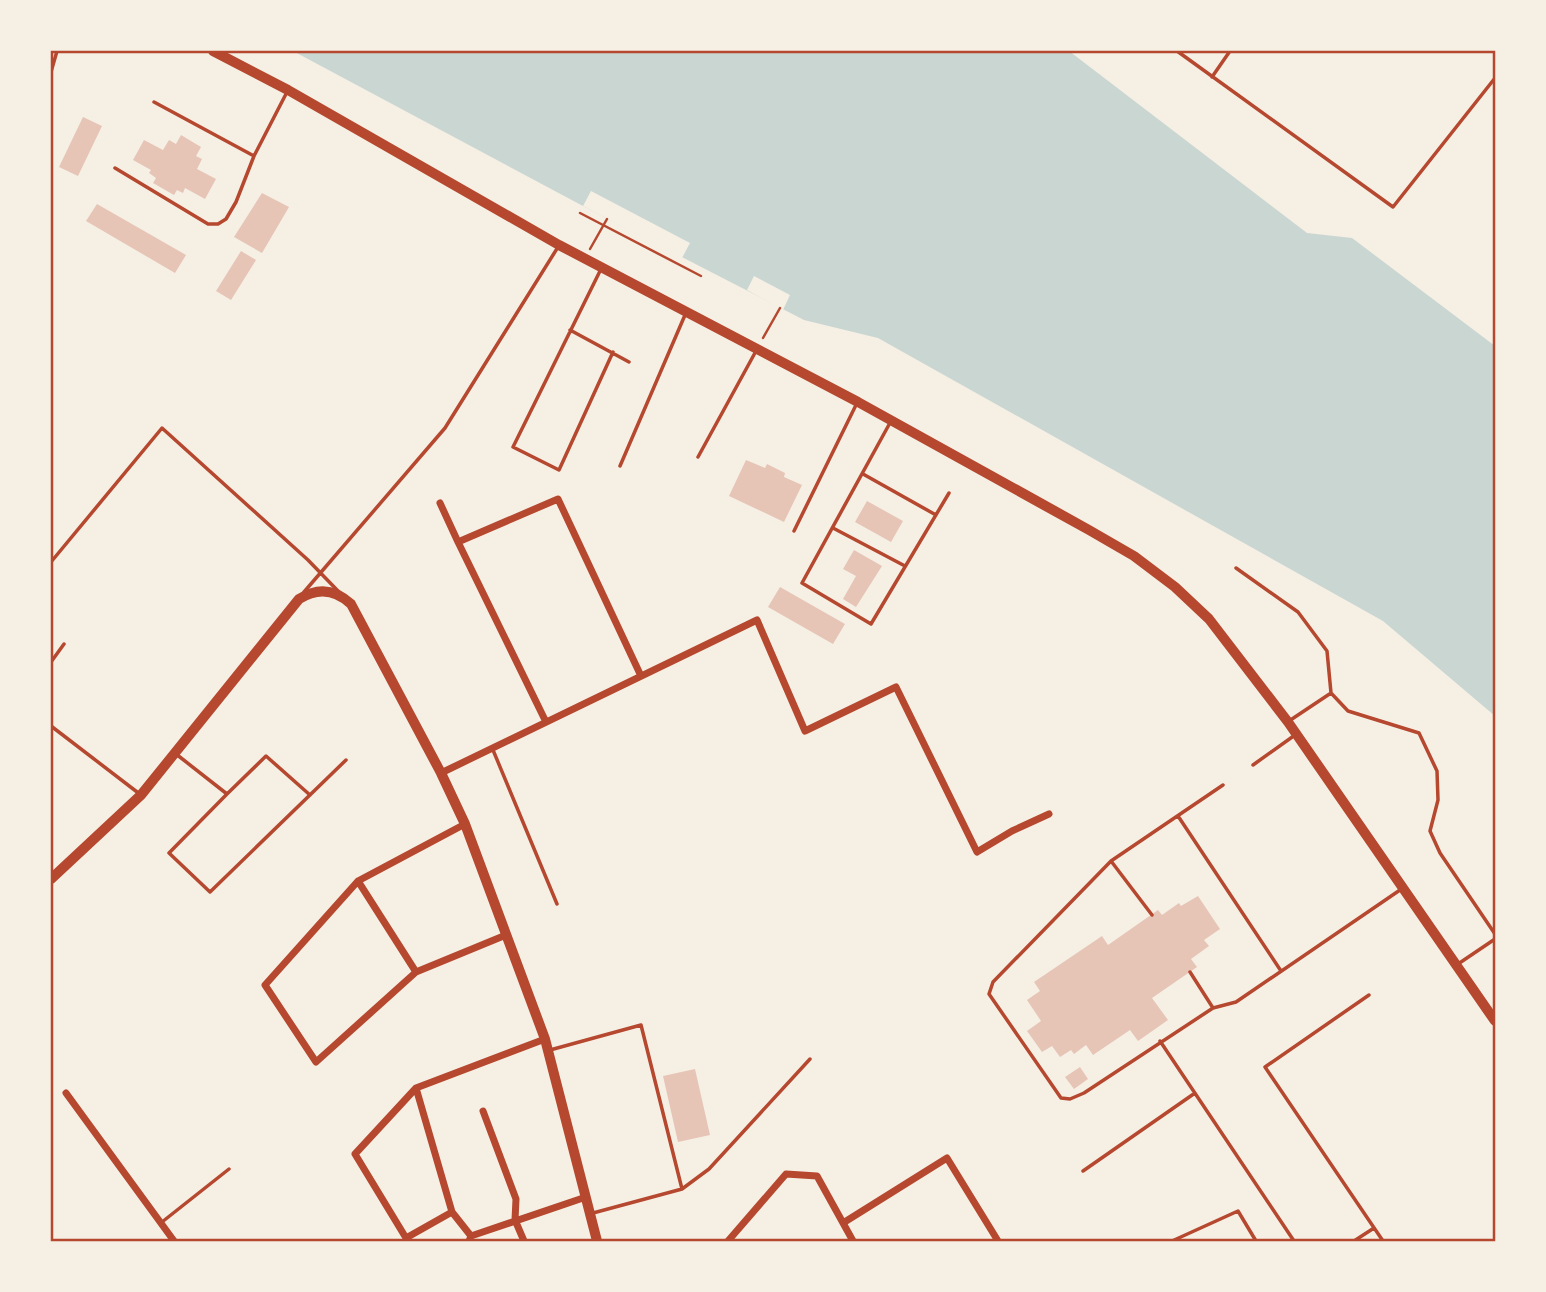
<svg xmlns="http://www.w3.org/2000/svg" width="1546" height="1292" font-family="Bitter,serif">
<style>
.water{fill:#c9d6d2}
.pier{fill:#f6efe4}
.building{fill:#e6c5b7}
.lines{fill:none;stroke-linecap:round;stroke-linejoin:round}
.path{stroke:#b5482f;stroke-width:2.5}
.service{stroke:#b5482f;stroke-width:3.5}
.minor{stroke:#b5482f;stroke-width:7}
.tertiary{stroke:#b5482f;stroke-width:10}
.neatline{fill:none;stroke:#b5482f;stroke-width:2.5}
</style>
<rect width="100%" height="100%" fill="#f6efe4"/>
<!-- water -->
<path class="water" d="M293,51H1069L1307,233L1352,238L1495,346V716L1383,621L878,338L804,320L583,206Z"/>
<!-- pier -->
<path class="pier" d="M591,191L690,243L682,258L583,206Z
M754,276L790,295L783,310L747,290Z"/>
<!-- building -->
<path class="building" d="M83,117L102,126L78,176L59,167Z
M181,135L201,147L196,156L202,159L197,169L216,179L205,199L185,188L183,193L177,190L174,195L153,183L156,178L149,173L151,170L133,160L144,140L163,150L169,140L176,144Z
M262,193L289,207L262,253L234,237Z
M97,204L186,255L175,273L86,221Z
M241,251L256,260L231,300L216,291Z
M746,460L765,468L767,464L785,473L784,477L802,485L784,522L729,496Z
M867,501L903,521L891,542L855,522Z
M854,550L882,566L856,607L843,599L856,576L843,569Z
M780,587L845,624L833,644L768,607Z
M1198,896L1220,929L1204,940L1209,946L1191,959L1197,967L1152,998L1168,1020L1138,1041L1130,1030L1093,1055L1086,1045L1074,1054L1071,1050L1060,1057L1052,1046L1042,1052L1027,1031L1041,1021L1027,1000L1040,991L1034,982L1102,936L1108,945L1158,910L1162,915L1179,903L1181,906Z
M1080,1067L1088,1079L1074,1089L1065,1077Z
M695,1069L710,1135L678,1142L663,1076Z"/>
<g class="lines">
<!-- path -->
<path class="path" d="M580,213L701,276
M590,249L607,219
M763,338L780,308"/>
<!-- service -->
<path class="service" d="M1177,51L1393,207L1495,78
M51,72L57,51
M1212,77L1230,51
M154,102L254,156
M115,168L208,224H218L226,219L236,202L254,156L287,92
M601,269L513,447L559,470L613,352
M570,330L629,362
M891,421L802,583L871,624L949,493
M698,457L756,351
M620,466L685,315
M863,474L936,515
M833,528L905,566
M794,531L856,405
M51,562L162,428L308,560L338,591
M1236,568L1298,612L1327,651L1331,693L1348,711L1419,733L1437,771L1438,800L1430,831L1440,853L1495,934
M304,592L445,428L558,247
M51,662L64,644
M1289,721L1331,693
M51,726L141,795
M493,750L557,904
M176,754L227,794L169,853L210,892L346,760
M1253,765L1295,735
M1223,785L1111,861L993,982L989,994L1061,1098L1070,1099L1084,1093L1213,1008L1236,1002L1400,890
M227,794L266,756L310,795
M1178,816L1281,971
M1111,861L1152,915
M1458,964L1495,939
M1190,972L1213,1008
M1369,995L1265,1067L1383,1241
M1160,1041L1294,1241
M550,1050L641,1025L682,1189L593,1213
M1083,1171L1195,1093
M682,1189L709,1169L810,1059
M162,1222L229,1169
M1172,1241L1238,1211L1256,1241
M1354,1241L1374,1228"/>
<!-- minor -->
<path class="minor" d="M440,503L458,542
M546,722L458,542L558,499L641,676
M441,773L757,620L805,731L896,687L977,852L1012,831L1049,814
M465,824L358,881L265,985L316,1062L416,972L506,935
M358,881L416,972
M416,1088L452,1212L471,1236
M66,1093L174,1241
M483,1111L516,1199L515,1220L524,1241
M452,1212L406,1238L355,1154L416,1088L545,1039
M843,1223L947,1158L998,1241
M469,1241L471,1236L586,1197
M728,1241L786,1174L817,1176L853,1241"/>
<!-- tertiary -->
<path class="tertiary" d="M213,51L288,90L559,245L858,402L1089,530L1134,556L1175,587L1209,619L1288,722L1495,1021
M51,879L141,795L299,599C318,587 335,589 351,604L441,773L465,824L545,1039L597,1241"/>
</g>
<!-- border -->
<rect width="1546" height="1292" fill="none" stroke="#f6efe4" stroke-width="105"/>
<rect x="52" y="52" width="1442" height="1188" class="neatline"/>
</svg>
